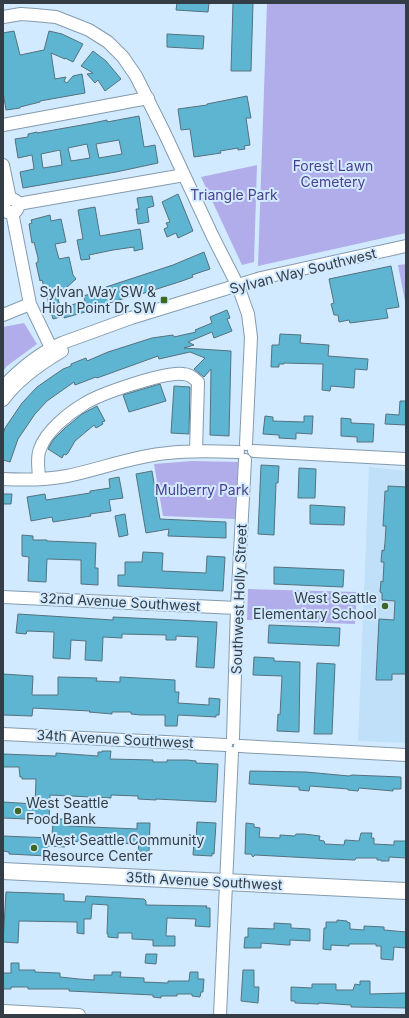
<svg xmlns="http://www.w3.org/2000/svg" width="409" height="1018" font-family="Inter,sans-serif">
<style>
.built{fill:#c0dff8}
.green{fill:#b1adea}
.building{fill:#5db5d2;stroke:#54727d;fill-rule:evenodd}
.lines{fill:none;stroke-linecap:round;stroke-linejoin:round}
.minor-casing{stroke:#849bae;stroke-width:14}
.major-casing{stroke:#849bae;stroke-width:18}
.minor{stroke:#fff;stroke-width:12}
.major{stroke:#fff;stroke-width:16}
.poi-dot{fill:#3f6823;stroke:#d2eaff;stroke-width:1.5}
.labels{text-anchor:middle;stroke-width:4;stroke-linejoin:round;paint-order:stroke}
.park-label{font-size:14px;fill:#4c408e;stroke:#d2eaff}
.street-label{font-size:14px;fill:#343d45;stroke:#d2eaff}
.poi-label{font-size:14px;fill:#343d45;stroke:#d2eaff;text-anchor:end}
</style>
<rect width="100%" height="100%" fill="#d2eaff"/>
<!-- built -->
<path class="built" d="M369,467L406,471V743L358,741Z"/>
<!-- green -->
<path class="green" d="M267,3H406V233L258,266Z
M257,165L254,262L242,265L201,177Z
M406,264V306L398,265Z
M24,323L37,344L7,366L3,371V327Z
M192,461L238,462L236,519L163,516L154,464Z
M248,589L357,592L355,624L247,620Z"/>
<!-- building -->
<path class="building" d="M177,3H209L208,12L176,10Z
M233,3H253L251,71H231Z
M14,31L20,55L44,50L49,31L62,34L83,44L73,62L65,58V59L51,53L55,79L66,77L64,81L67,83L73,76L82,74L85,93L40,101V102L20,107V108L6,110L3,92V33Z
M167,34L204,36L203,49L167,47Z
M93,51L106,61L121,79L105,91L98,80L95,83L87,74L93,73L81,66Z
M247,96L251,118H246L250,145L244,146L245,149L238,150V148L220,151L221,153L194,157L190,129L181,130L178,109L207,105V104Z
M139,116L144,147L155,145L158,163L116,172L23,188L20,172L34,169L32,155L18,158L15,139L28,137V134L37,132V133L93,123L107,120V122ZM119,140L122,154L99,158L96,144ZM87,144L90,158L71,161L68,148ZM60,150L62,165L43,168L41,154Z
M178,194L193,231L178,238L176,233L167,237L164,229L168,227L166,223L170,222L162,202Z
M152,196L154,206L147,208L149,222L138,224L136,209H139L137,198Z
M95,207L100,236L140,229L143,249L134,251V247L113,250L89,255L90,259L81,260L77,240L83,239L78,210Z
M50,215L51,221L61,219L66,242L55,244L59,259L69,257L73,275L76,279L66,288L55,291L61,308L85,301L83,296L107,289L106,287L173,265L204,252L210,269L192,275L193,277L182,281L135,296V295L103,305V307L64,318V316L53,319L42,280L40,281L36,263L38,262V258L34,242L32,243L29,224L32,223L31,220Z
M391,266L399,307L386,309L388,318L350,323L349,320L339,322L338,315H334L331,304L334,303L329,279Z
M227,310L230,318L227,319L232,331L214,338L212,332L188,342L194,345L184,348L231,351L229,436L210,435L211,369L204,377L194,369L205,358L190,352L159,359L158,356L97,378L96,377L75,385L74,382L47,401L35,414L18,439L10,462L3,460V434L5,428L22,403L37,387L63,369L71,366V364L86,358L87,361L108,352L152,338L173,335L174,337L196,332L195,330L212,323L210,317Z
M280,334L301,335L300,343L329,345L328,356L368,359L367,370L355,369L354,388L331,386L330,391L322,390L323,364L284,363V364H279V367H271L272,345H279Z
M160,384L166,401L129,412L123,395Z
M174,386L190,387L189,434L171,433Z
M400,401H406V425L385,424L386,414L399,415Z
M97,406L105,421L102,422L103,424L96,428L94,425L75,441L68,453L66,455L64,454L62,458L48,449L53,440L64,429L82,414Z
M265,416L273,417V421L304,422V416H313L312,434L296,433V439L279,438V435L263,434Z
M341,418L351,419V423L374,424L373,442H357V437L341,436Z
M261,465L279,466L278,483H276L274,535L258,534Z
M299,468L316,469L315,498H298Z
M152,471L160,519L226,522V538L168,536L169,529L146,533L136,474Z
M119,477L123,498L109,500L111,511L90,514L91,516L53,522L52,517L31,521L27,497L45,494L46,500L90,493V491L110,488L109,479Z
M388,486L406,487V674H392V680H376L379,619L394,620L395,601L382,600V593L380,592L381,581L383,582L384,562H381L382,550L384,551L385,543L386,526H383L385,491H388Z
M3,494H12L11,504H3Z
M310,505L345,507L344,525L310,524Z
M125,514L128,535L119,537L115,516Z
M22,535L33,536V540H47V541L96,543L95,568H98V585L81,584V560L47,559L46,582L28,581L29,557L22,556Z
M143,552L163,553L162,571L206,573L207,556L225,557L223,591L118,586V575H125V562H142Z
M274,567L344,570L343,587L274,584Z
M18,614L113,620V617L217,622L214,668L196,667L198,637L176,636V640H166V635L122,634V638L103,637L102,661L85,660L86,641L71,640L70,659L53,658L54,632L27,631L26,634L16,633Z
M269,625L340,628L339,646L268,643Z
M254,657L274,658V661L300,662L299,732L277,731L278,714L280,715L282,676L253,675Z
M317,663L335,664L332,734H314Z
M3,674L33,676L32,695H58V677L97,678L96,681L120,682V677L175,680V692H179L178,703L209,705V698L220,699L219,715H216V717L178,715L177,726H165V715H141L131,714V712H112V714L89,712L90,711L33,708L32,716L3,715Z
M102,751H111L110,759L153,760V762H167V760H187L196,761V763L218,764L216,802L156,799V800L138,799V796L111,795V798L50,795L49,820L3,818V802L35,804L36,779H22V777H20L19,767H3V754L56,756V753L98,756V752H102Z
M250,771L306,772L349,776L352,775L401,777V789H393V791L359,788L358,791L348,790V789L310,786L309,791L299,790V787L249,784Z
M53,819H68V826L137,829V823H150L149,852L138,851L139,844L65,841V847L47,846V856L9,854V852L3,851V836L52,838Z
M197,822L216,823L214,854L212,853V856L193,855L194,840H196Z
M246,823L254,824V827L260,828L259,837L280,838V835L295,836L296,834H304L320,836L319,840L324,841L325,844L344,845L345,840L359,841L361,833H372L371,838H374V844L394,845V841H406V858L389,857V861H381V860H377V858H356L355,860L330,859L255,855L253,857L251,854H245Z
M6,892L64,894V901L85,902L86,896L144,899L146,901V905L207,906L206,908H210V927L195,926L196,919L167,918L166,936H175V946H153V940L132,939V933H118V938L108,937V934H107L108,905L92,904L91,919H84V934L77,933V922L19,921L18,943L3,942Z
M337,920L347,921V922L350,923V929L364,930V926L384,927V930L406,932V948L394,947L393,960L381,959V946H376V944H349V946L331,945V950L323,949L324,928H326V922H337Z
M274,923L291,924V928L310,929V941L290,940V945H287L261,943V948H244L245,937H248V928L274,929Z
M146,954H157L156,964L145,963Z
M11,963H19V970H35V972L60,973V977L79,979L94,980V975H112V972H121L120,977L144,978V982L168,983V981H189L190,972H198V979H204L203,992H201L200,997L192,996V994H177V996H161V998L153,997V995L69,991V989H28V987H11V989H3V973H11Z
M243,970H254V987H259L258,1003L241,1001Z
M360,981H370V994L406,993V1008L351,1007V1005L319,1003V1004L295,1003V1001H291V987L312,988V984H336V990H353L355,984L360,985Z"/>
<g class="lines">
<!-- minor casing -->
<g class="minor-casing">
<path id="minor" d="M3,17L21,14L35,15L56,17L89,30L108,42L123,57L136,76L164,132L213,237L238,286L248,314L251,337L246,444
M3,125L148,98
M3,165L10,199
M4 206a7 7 0 1 1 14 0a7 7 0 1 1-14 0Z
M18,204L184,175
M12,212L30,304L54,354
M3,315L30,304
M3,387C20,369 39,353 62,343L131,318L261,278L406,246
M3,400C18,379 40,364 62,351
M254,451L406,459
M3,479C24,480 46,480 67,476C101,469 133,456 168,453C191,450 215,451 238,452
M39,479C39,470 36,458 40,449C46,431 69,413 84,404C99,394 166,371 183,374C189,374 194,378 198,382L196,451
M3,597L237,608
M3,734L226,745
M233,738L237,608L245,460
M240,746L406,755
M3,1011L79,1015
M220,1015L232,753"/>
</g>
<!-- major casing -->
<g class="major-casing">
<path id="major" d="M3,871L406,891"/>
</g>
<!-- minor -->
<use href="#minor" class="minor"/>
<!-- major -->
<use href="#major" class="major"/>
</g>
<!-- markers -->
<g class="poi-dot">
<rect x="160" y="296" width="8" height="8" rx="2"/>
<circle cx="385" cy="606" r="4"/>
<circle cx="18" cy="811" r="4"/>
<circle cx="34" cy="848" r="4"/>
</g>
<g class="labels">
<!-- park labels -->
<g class="park-label">
<text x="333" y="171">Forest Lawn<tspan x="333" dy="16">Cemetery</tspan></text>
<text x="234" y="200">Triangle Park</text>
<text x="202" y="495">Mulberry Park</text>
</g>
<!-- street labels -->
<g class="street-label">
<text transform="translate(303 271) rotate(-14)" y="5">Sylvan Way Southwest</text>
<text transform="translate(239 599) rotate(-88)" y="5">Southwest Holly Street</text>
<text transform="translate(120 602) rotate(3)" y="5">32nd Avenue Southwest</text>
<text transform="translate(115 739) rotate(3)" y="5">34th Avenue Southwest</text>
<text transform="translate(204 881) rotate(3)" y="5">35th Avenue Southwest</text>
</g>
<!-- poi labels -->
<g class="poi-label">
<text x="156" y="297">Sylvan Way SW &amp;<tspan x="156" dy="16">High Point Dr SW</tspan></text>
<text x="377" y="603">West Seattle<tspan x="377" dy="16">Elementary School</tspan></text>
<text x="26" y="808" text-anchor="start">West Seattle<tspan x="26" dy="16">Food Bank</tspan></text>
<text x="42" y="845" text-anchor="start">West Seattle Community<tspan x="42" dy="16">Resource Center</tspan></text>
</g>
</g>
<!-- border -->
<rect width="409" height="1018" fill="none" stroke="#343d45" stroke-width="8"/>
</svg>
